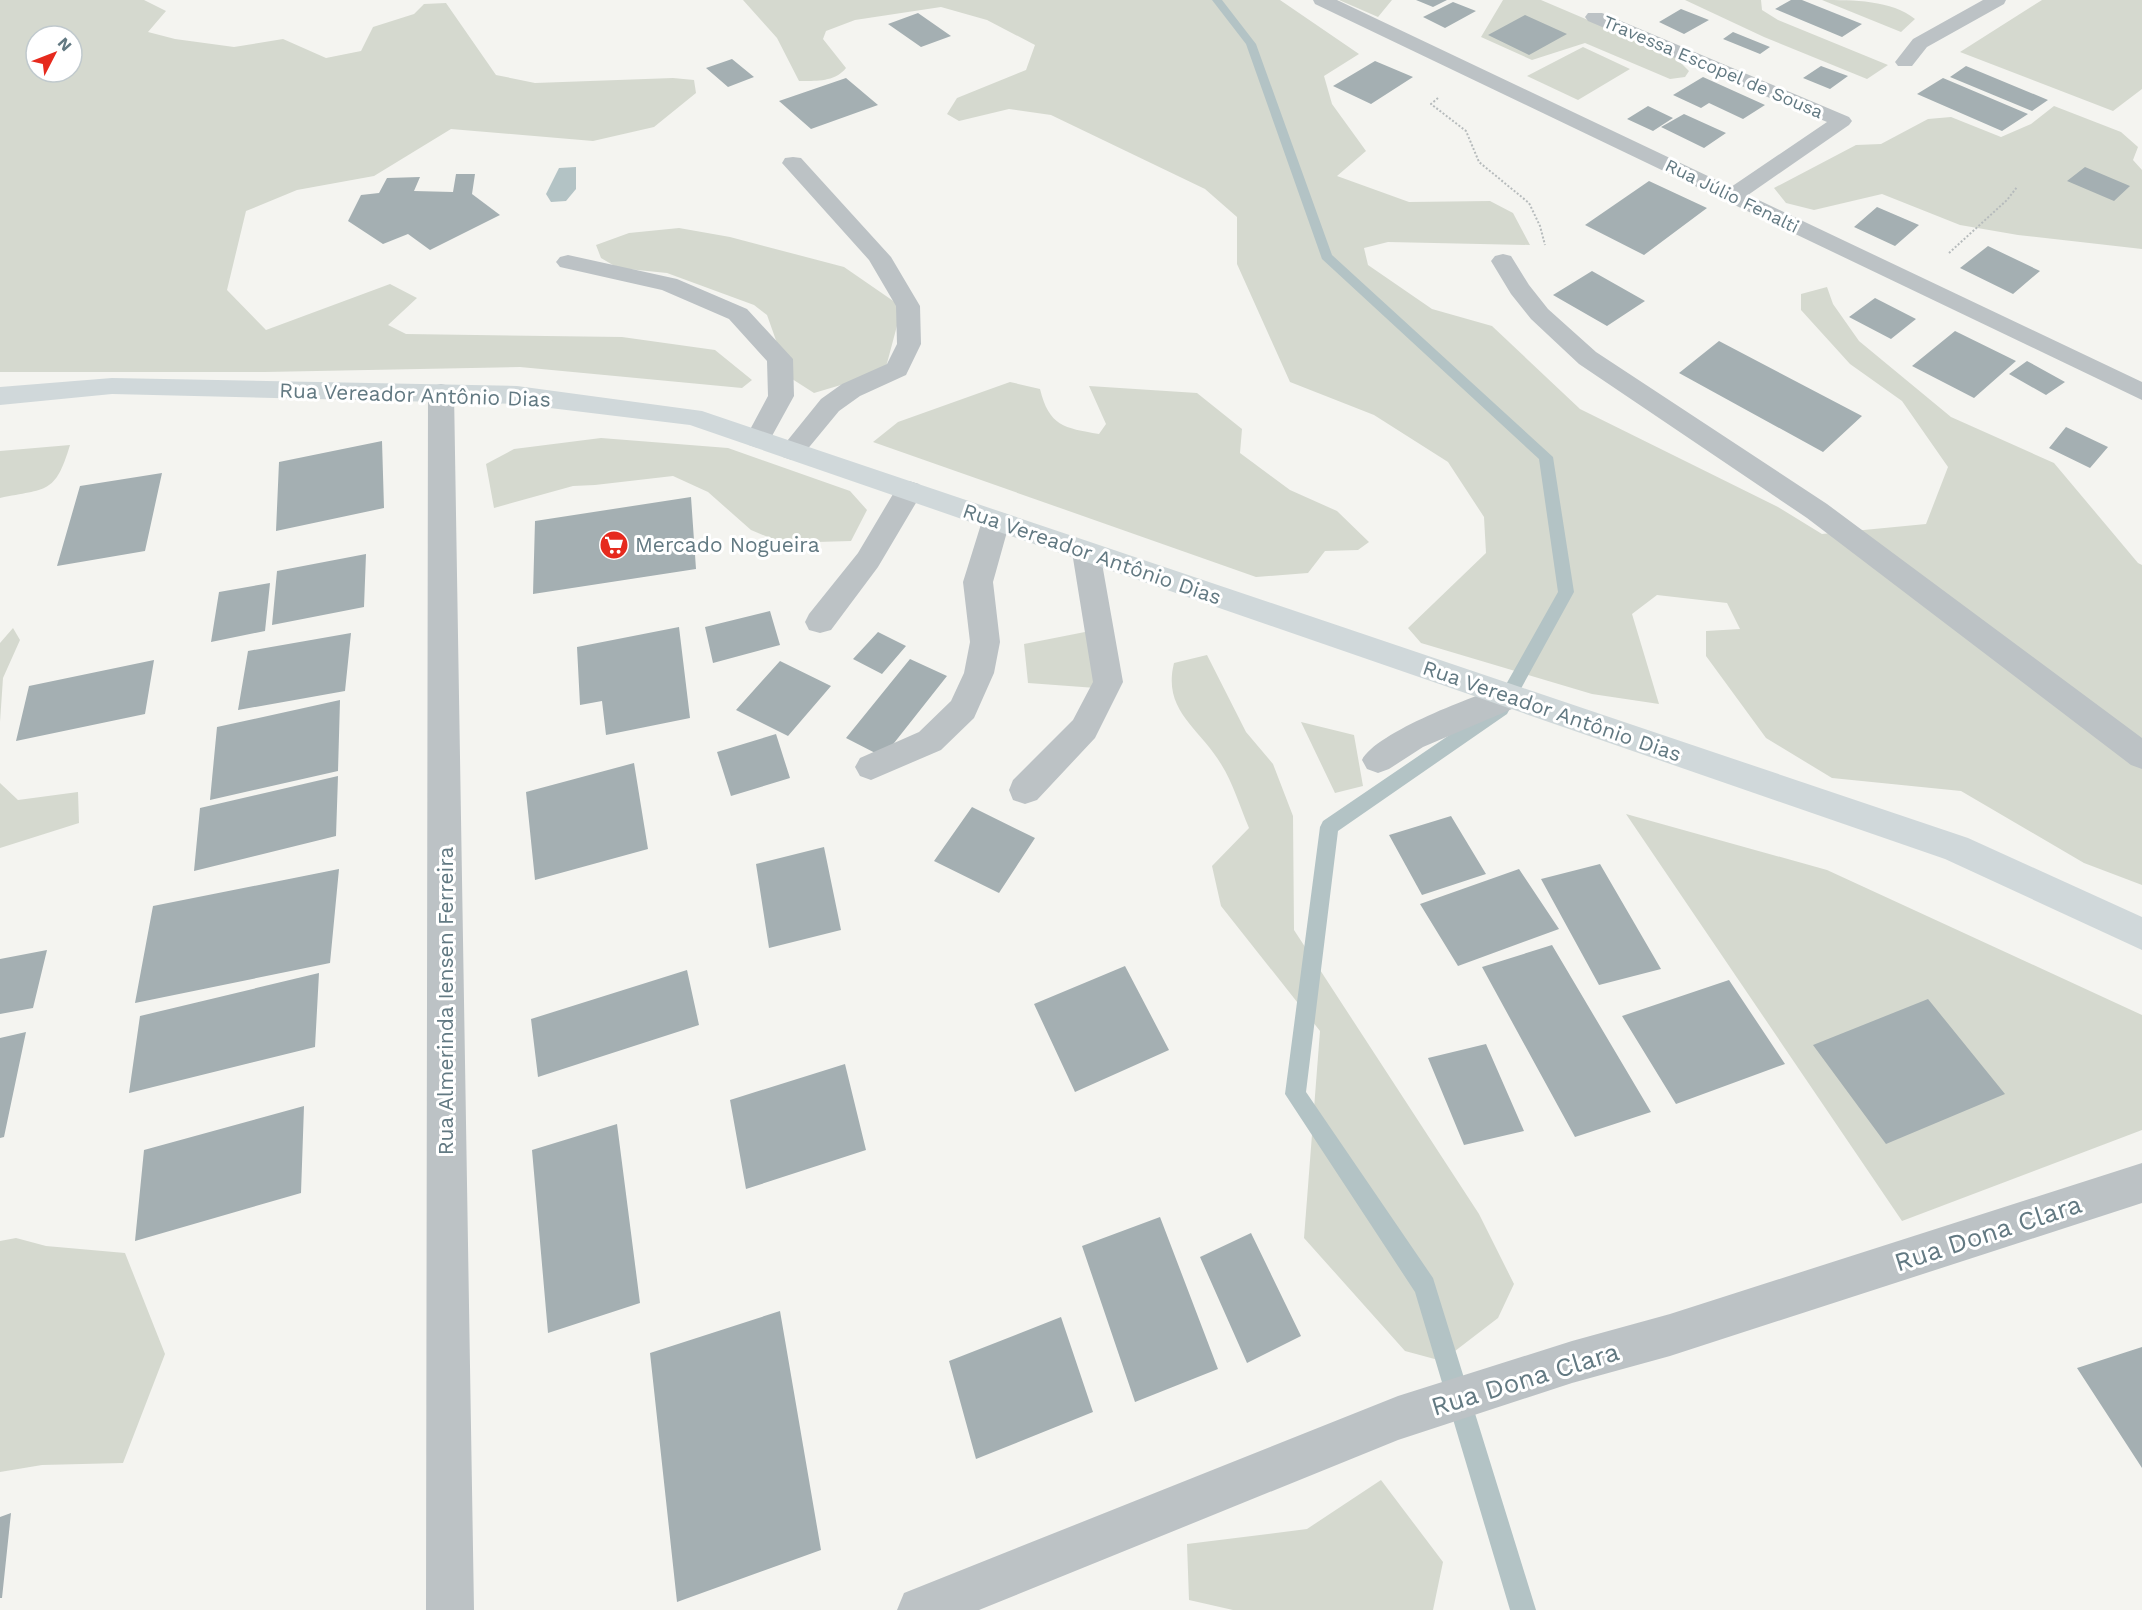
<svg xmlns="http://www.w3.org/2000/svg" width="2142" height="1610" font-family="'Work Sans',sans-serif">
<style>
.green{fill:#d5d9cf;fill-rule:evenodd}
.water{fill:#b3c3c5}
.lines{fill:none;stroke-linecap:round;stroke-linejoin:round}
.stream{fill:#b3c3c5;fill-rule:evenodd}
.building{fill:#a4afb2}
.path{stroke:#b6bbbc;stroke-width:2;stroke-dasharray:2 2;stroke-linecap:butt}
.lane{fill:#bcc2c5;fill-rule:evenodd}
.street{fill:#bcc2c5;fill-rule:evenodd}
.secondary{fill:#d0d8da;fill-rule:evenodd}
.labels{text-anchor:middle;stroke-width:6;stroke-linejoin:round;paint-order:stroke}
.far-street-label{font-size:18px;fill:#627982;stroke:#fff}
.street-label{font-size:21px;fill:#627982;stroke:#fff}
.poi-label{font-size:21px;fill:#627982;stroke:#fff;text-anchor:start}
.near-street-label{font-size:26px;fill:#627982;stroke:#fff}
</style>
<rect width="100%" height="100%" fill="#f4f4f0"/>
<!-- green -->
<path class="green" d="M0,0H144L166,11L148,32L175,39L234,47L283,39L326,58L361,51L373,27L414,14L424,4L446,3L496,75L535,83L673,78L694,80L696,93L654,127L593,141L451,129L374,176L297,190L246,211L227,290L266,330L390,284L417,298L388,325L406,334L622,337L715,350L752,380L742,388L520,367L265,372H0ZM36,36H72V72H36Z
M743,0H1280L1359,54L1324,76L1332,104L1366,151L1337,176L1409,202L1490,201L1513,213L1530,245L1388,242L1364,248L1368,265L1432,309L1492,326L1580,409L1778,507L1822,534L1926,524L1948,467L1902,401L1850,364L1801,310V294L1827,287L1833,304L1859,341L1951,417L2054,463L2138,563L2142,565V885L2084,863L1961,791L1832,778L1766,738L1706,656V631L1740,629L1727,603L1657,595L1632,614L1659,704L1592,694L1421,643L1408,628L1486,553L1484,517L1448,462L1374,415L1290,382L1237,264V217L1205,189L1051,115L1009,109L959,121L947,114L957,98L1026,70L1035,45L987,20L941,7L855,20L826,31L823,39L846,68C835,82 816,81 799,81L777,38Z
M1339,0H1392L1378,17Z
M1503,0H1541L1675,57L1689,71L1685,77L1670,79L1585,43L1532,60L1481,37Z
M1685,0H1761L1762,10L1778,20L1888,65L1867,79L1764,37Z
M1822,0C1853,0 1892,0 1915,19L1901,32Z
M2042,0H2142V89L2113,111L1960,52Z
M1583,47L1630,69L1578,100L1527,76Z
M2054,106L2121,132L2138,147L2133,160L2142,170V249L2018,235L1960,225L1882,194L1814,210L1786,203L1774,188L1856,145L1881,144L1928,119L1951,117L2001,137L2031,124Z
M679,228L730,237L844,267L902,307L886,367L861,379L814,393L789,377L767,315L754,305L667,273L618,268L601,258L596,245L629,233Z
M1010,382L1040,389C1049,426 1064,428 1099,434L1106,424L1089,386L1197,393L1242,429L1240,453L1290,490L1337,511L1369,542L1358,550L1325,551L1308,573L1256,577L873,442L898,422Z
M601,438L728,448L850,491L867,510L851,541L782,543L751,530L708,492L673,476L595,485L573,486L494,508L486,464L514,449Z
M70,445C55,495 47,488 0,498V451Z
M13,628L20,640L3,678L0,722V643Z
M1090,631L1096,688L1028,683L1024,644Z
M1207,655L1246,732L1273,764L1293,816L1294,930L1479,1214L1514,1284L1498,1318L1442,1361L1405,1351L1304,1238L1320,1031L1221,906L1212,866L1249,828C1240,807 1233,783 1221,764C1200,728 1162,711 1174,663Z
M1301,722L1354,735L1363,786L1335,793Z
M0,783L18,800L78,792L79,823L0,848Z
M1626,814L1827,870L2142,1015V1130L1902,1221Z
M16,1238L46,1246L125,1253L165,1354L123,1463L42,1465L0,1472V1241Z
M1381,1480L1443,1562L1433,1610H1233L1189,1600L1187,1544L1307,1529Z"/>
<!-- water -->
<path class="water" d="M576,167V189L566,201L551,202L546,194L559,168Z"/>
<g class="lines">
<!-- stream -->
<path class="stream" d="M1212,0H1222L1256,44L1332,255L1553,457L1574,592L1507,714L1338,831L1306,1092L1433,1278L1536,1610H1510L1415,1292L1285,1094L1320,827L1323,821L1495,704L1558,592L1539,459L1322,259L1246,44Z"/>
</g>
<!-- building -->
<path class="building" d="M1416,0H1447L1433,7Z
M1791,0H1802L1862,24L1842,37L1775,9Z
M1453,2L1476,11L1445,28L1423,17Z
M1681,9L1709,20L1684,34L1659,22Z
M918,13L951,36L921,47L888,24Z
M1525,15L1567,34L1529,55L1488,35Z
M1733,32L1770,47L1760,54L1723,39Z
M732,59L754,77L728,87L706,68Z
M1375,61L1413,77L1371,104L1333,86Z
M1821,66L1848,76L1830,89L1803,78Z
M1966,66L2048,100L2032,111L1950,77Z
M1703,77L1765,105L1743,119L1709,103L1701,108L1673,95Z
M846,78L878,105L811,129L779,101Z
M1943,78L2028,114L2002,131L1917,94Z
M1648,106L1673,118L1653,131L1627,119Z
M1684,114L1726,133L1704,148L1661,127Z
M2085,167L2130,186L2114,201L2067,181Z
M456,174H475L472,194L500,215L430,250L408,234L383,244L348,221L361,195L379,193L387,178L420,177L414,191L453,192Z
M1649,181L1707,208L1644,255L1585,225Z
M1877,207L1919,225L1895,246L1854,227Z
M1988,246L2040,271L2013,294L1960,268Z
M1592,271L1645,301L1607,326L1553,295Z
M1875,298L1916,319L1891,339L1849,317Z
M1955,331L2016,361L1974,398L1912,366Z
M1719,341L1862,416L1823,452L1679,373Z
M2027,361L2065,382L2046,395L2009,374Z
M2066,427L2108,447L2090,468L2049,448Z
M382,441L384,508L276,531L279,462Z
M162,473L145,551L57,566L80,486Z
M691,497L696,569L533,594L535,521Z
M366,554L364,607L272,625L277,571Z
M270,583L265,631L211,642L219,592Z
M770,611L780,645L713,663L705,627Z
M679,627L690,718L606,735L602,701L580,705L577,647Z
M878,632L906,646L882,674L853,659Z
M351,633L345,691L238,710L248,651Z
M910,659L947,676L883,757L846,738Z
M154,660L145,714L16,741L29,686Z
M780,661L831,686L788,736L736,710Z
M340,700L338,771L210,800L217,727Z
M776,734L790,778L731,796L717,752Z
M634,763L648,849L535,880L526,792Z
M338,776L336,836L194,871L200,808Z
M972,807L1035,838L999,893L934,861Z
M1451,816L1486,874L1422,895L1389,835Z
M824,847L841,930L769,948L756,864Z
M1600,864L1661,969L1599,985L1541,879Z
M339,869L330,963L135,1003L153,906Z
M1519,869L1559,929L1458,966L1420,904Z
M1552,945L1651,1112L1575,1137L1482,967Z
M47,950L33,1008L0,1014V959Z
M1125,966L1169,1050L1075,1092L1034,1004Z
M687,970L699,1025L538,1077L531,1019Z
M319,973L315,1047L129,1093L140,1016Z
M1729,980L1785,1064L1676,1104L1622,1016Z
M1928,999L2005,1094L1886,1144L1813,1045Z
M26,1032L4,1137L0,1138V1038Z
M1486,1044L1524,1131L1464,1145L1428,1058Z
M845,1064L866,1150L746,1189L730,1100Z
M304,1106L301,1193L135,1241L144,1150Z
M617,1124L640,1303L548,1333L532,1150Z
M1160,1217L1218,1369L1135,1402L1082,1246Z
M1251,1233L1301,1336L1247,1363L1200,1257Z
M780,1311L821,1550L677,1602L650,1353Z
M1061,1317L1093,1412L976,1459L949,1361Z
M2142,1347V1468L2077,1368Z
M11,1513L2,1598H0V1517Z"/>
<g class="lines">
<!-- path -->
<path class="path" d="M1438,98L1431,104L1466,131L1479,162L1529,203L1540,226L1545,245
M1949,253L2007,200L2017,187"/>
<!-- lane -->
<path class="lane" d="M793,157L801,158L891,257L920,306L921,344L906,375L860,396L839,411L801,457L792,460L783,457L779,451L821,399L842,384L887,364L897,344L896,306L869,260L782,163L785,158Z
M1503,254L1511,256L1529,285L1548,309L1596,352L1827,504L2142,738V769L2131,765L1807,518L1579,364L1531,319L1511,294L1491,261L1495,256Z
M568,255L677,279L747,309L793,359L794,396L767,445L758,448L749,445L745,439L768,396L767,361L729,319L662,290L560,267L556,262L560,257Z
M909,481L919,484L923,491L878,567L831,630L820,633L809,630L805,622L809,614L858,553L899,484Z
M996,511L1006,514L1010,521L993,582L1000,642L994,673L974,718L941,750L871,780L860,776L855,767L860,758L919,732L951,701L964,673L970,642L963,582L982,521L986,514Z
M1086,542L1096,545L1100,552L1123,682L1095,738L1037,800L1025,804L1013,800L1009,790L1013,780L1073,720L1093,682L1072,552L1076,545Z
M1508,685L1519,688L1524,697L1519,706L1423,747L1389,769L1378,773L1367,769L1362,760C1376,732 1476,695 1508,685Z"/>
<!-- street -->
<path class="street" d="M1313,0H1337L1731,187L1827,122L1588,21L1585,17L1588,13H1602L1849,117L1852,121L1849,125L1748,195L2142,382V400L1315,4Z
M1983,0H2006L2004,4L1927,47L1912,66H1898L1895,62L1913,39Z
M441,384L450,386L454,392L474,1610H426L428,392L432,386Z
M2142,1163V1203L1670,1356L1572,1383L1398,1440L979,1610H897L904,1593L1398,1396L1572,1341L1670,1314Z"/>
<!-- secondary -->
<path class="secondary" d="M112,378L517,386L702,411L1968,838L2142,917V950L1945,859L690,425L517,404L112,394L0,405V387Z"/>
</g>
<!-- icons -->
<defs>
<g id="supermarket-disc" transform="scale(1.5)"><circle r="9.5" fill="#e62a1e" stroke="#fff"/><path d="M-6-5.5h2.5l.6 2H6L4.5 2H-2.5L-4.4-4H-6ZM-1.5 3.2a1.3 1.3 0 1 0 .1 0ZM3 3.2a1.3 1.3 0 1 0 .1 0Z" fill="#fff"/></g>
</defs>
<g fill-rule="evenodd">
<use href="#supermarket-disc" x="614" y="545"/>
</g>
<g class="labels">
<!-- far-street labels -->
<g class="far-street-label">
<text transform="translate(1713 67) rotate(23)" y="6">Travessa Escopel de Sousa</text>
<text transform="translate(1732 196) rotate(26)" y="6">Rua Júlio Fenalti</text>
</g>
<!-- street labels -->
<g class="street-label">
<text transform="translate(415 395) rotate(2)" y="7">Rua Vereador Antônio Dias</text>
<text transform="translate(1092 554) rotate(19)" y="7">Rua Vereador Antônio Dias</text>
<text transform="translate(1552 711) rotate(19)" y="7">Rua Vereador Antônio Dias</text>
<text transform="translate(446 1001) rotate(-90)" y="7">Rua Almerinda Iensen Ferreira</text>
</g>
<!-- poi labels -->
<g class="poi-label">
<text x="635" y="552">Mercado Nogueira</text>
</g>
<!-- near-street labels -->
<g class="near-street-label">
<text transform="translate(1988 1233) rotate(-18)" y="9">Rua Dona Clara</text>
<text transform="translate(1525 1379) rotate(-17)" y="9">Rua Dona Clara</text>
</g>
</g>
<!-- north arrow -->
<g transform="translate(54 54) rotate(48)"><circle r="28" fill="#ffffff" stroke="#c0c9cd" stroke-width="1.5"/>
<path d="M0-4.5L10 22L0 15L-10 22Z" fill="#e62a1e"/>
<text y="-9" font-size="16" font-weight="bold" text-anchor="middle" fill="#627982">N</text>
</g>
</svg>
